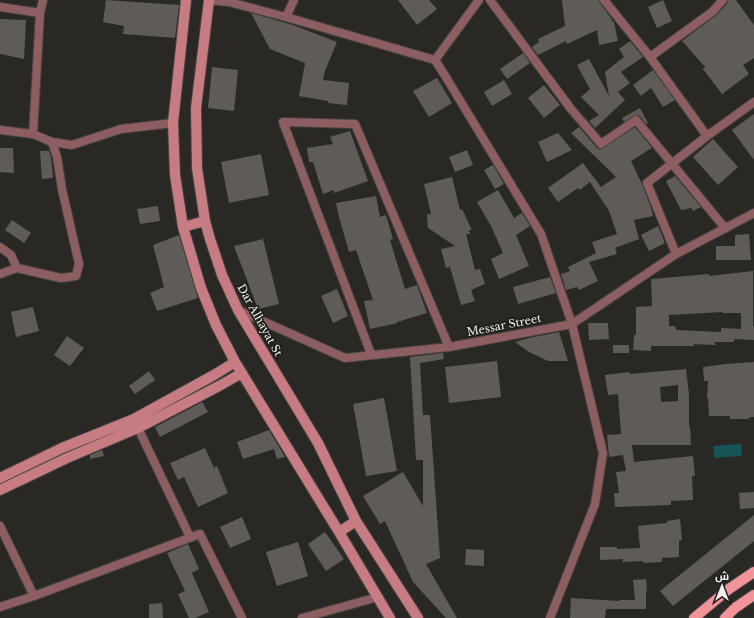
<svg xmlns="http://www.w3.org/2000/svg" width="754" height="618" font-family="'Libre Baskerville',Cairo,serif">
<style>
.water{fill:#155457}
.building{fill:#5e5b58;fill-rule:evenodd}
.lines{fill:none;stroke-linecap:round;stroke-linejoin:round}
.street-casing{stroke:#464441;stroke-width:10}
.secondary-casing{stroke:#464441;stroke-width:12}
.primary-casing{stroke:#464441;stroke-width:12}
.street{stroke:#8d5e61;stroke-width:8}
.secondary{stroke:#c67c82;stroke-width:10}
.primary{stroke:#f2939a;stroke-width:10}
.labels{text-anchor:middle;stroke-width:3.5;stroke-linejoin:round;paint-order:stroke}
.street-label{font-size:11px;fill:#f0efed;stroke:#201e1b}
</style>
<rect width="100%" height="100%" fill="#2a2825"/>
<!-- water -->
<path class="water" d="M741,444L742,456L714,458L713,446Z"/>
<!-- building -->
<path class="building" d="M106,0L179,5L175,38L123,34L124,26L103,22Z
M398,0H429L437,9L417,25Z
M562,0H599L600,3L611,18L613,22H614L618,41L599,45L597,30L567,44L566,41L538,55L532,47L539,42L538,39L565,26Z
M663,0L672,21L657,28L648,7Z
M728,0H736L754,25V58L743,65L749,74L722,94L703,69L705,67L682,41L715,16L727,4Z
M251,13L293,25L337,42L325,71L323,80L349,83L347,105L328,103V101L299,96L305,63L270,49Z
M0,19L26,20L24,59L0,54Z
M630,41L643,57L621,72L630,83L618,92L625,100L595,128L589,121L599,115L581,97L590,89L577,65L589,59L609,96L605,72L624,57L619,49Z
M523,53L530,63L507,79L500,69Z
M212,67L238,70L234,111L208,108Z
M653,70L675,100L663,107L651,88L641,96L633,85Z
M437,78L452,103L429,117L413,91Z
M504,80L512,94L492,106L484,92Z
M544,85L560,105L544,118L528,98Z
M640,108L648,123L646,124L640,116L636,115L624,122L622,118Z
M754,114V160L732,130Z
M579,127L597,148L601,149L635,127L652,148L631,161L642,184L651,207L653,216L634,220L639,239L615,248L617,254L589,262L598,281L579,290L577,287L566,290L561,274L570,271L568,267L596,253L592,242L617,234L609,211L590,182L580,190L578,188L558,202L548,188L583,163L601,187L616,177L571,133Z
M350,131L368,181L334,193V190L323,194L313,162H309L307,148L333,144L330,137Z
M558,133L572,150L547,162L538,142Z
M713,139L738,167L718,185L693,157Z
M0,148H13L14,173L0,172Z
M467,150L473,165L455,172L449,157Z
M40,151H49L51,157L53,178L42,179Z
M261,154L269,195L229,203L221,162Z
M493,165L504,184L495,189L484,170Z
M675,176L701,207L693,211L692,208L681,210L666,181Z
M452,177L460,210L462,209L472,230H469L470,234H466L475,270L480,269L485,284L471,290L475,301L461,305L450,267L446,268L441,249L455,246L428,228L427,214H431L424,184Z
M498,190L514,218L522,213L530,226L516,235L529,266L499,279L491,259L503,253L491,226L477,202Z
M376,196L380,217L386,215L393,239L390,240L405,289L417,285L427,313L397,322L398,323L370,329L364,301L373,300L356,250L349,252L339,217L336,203Z
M158,206L160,221L140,224L137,209Z
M12,220L31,233L24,243L5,230Z
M658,226L665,243L649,251L641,235Z
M749,234L751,260H716V246H735V235Z
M179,235L198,298L157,311L150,293L164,287L153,245Z
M263,239L279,304L258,309L234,246Z
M753,271V326H754V340L734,339V342H715V345L694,344V346H651V351L633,350L634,335H636V307L652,306L651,279L709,274V276ZM722,312V313H741V329L721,328V332L676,330L675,326H669V315Z
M550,277L556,293L518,304L513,287Z
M337,289L348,316L333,323L321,296Z
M33,307L39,331L16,337L11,312Z
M588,323H608L609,339L589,340Z
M559,332L568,361H548L529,352L515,342L529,338Z
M67,336L84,348L70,366L54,355Z
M613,345H629V353H613Z
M443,353L444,359L420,363L423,415H430L440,558L426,564L457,618H446L413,582L385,521L380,524L363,496L403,472L423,506V460H416L410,357Z
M497,361L501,397L449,403L445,367Z
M754,362V417H749V419H730V416H709L708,398H707L708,381H704L703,367L726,364Z
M686,369L689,395V427H690L691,445H632L634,462L693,456L695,476H692L693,500L671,501V505L615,507L614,493H619L616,472L626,471L623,455L609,457L607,435L621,434L618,394L608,395L605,375L629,372L630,374ZM678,385V401L661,402L660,387Z
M149,371L155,380L135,394L129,386Z
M384,398L397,471L366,476L353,404Z
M202,402L208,412L160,437L155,427Z
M269,430L285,457L277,459L274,449L243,459L237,442Z
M205,448L214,468L217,466L228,493L198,507L184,477L178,480L170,463Z
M102,450L104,456L90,459V455Z
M754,492V508L740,509L739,493Z
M754,515V541L673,606L660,591Z
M242,517L251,539L230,548L220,527Z
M680,519L682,540L679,541V557L662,558V562L643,563V561L623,562V559L600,560V547H617V549L640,548L638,526L667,523V521Z
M325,532L344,559L326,571L308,544Z
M298,542L308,576L277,586L266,552Z
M188,544L199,569L192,573L209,612L195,618H189L178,594L185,591L167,553Z
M466,549L484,550V566L465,565Z
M646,579L647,591H646V609H606L605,618H570L571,598L619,601V600H635L633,580Z
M162,603L163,618H149V604Z"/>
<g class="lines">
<!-- street casing -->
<g class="street-casing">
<path id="street" d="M209,0L229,2L286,17L435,60L479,0
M490,0L571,109L601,144L636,120L725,228
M604,0L650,57L707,136
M0,7L40,13L43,0
M286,17L294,0
M650,57L712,12L723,0
M435,60L444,74L541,234L572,324L603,453L595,504L550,618
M0,130L33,134L52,142L72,145L121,129L173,123
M33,134L40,13
M0,247L11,255L17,268
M676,254L647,183L707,136L754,102
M0,274L17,268L61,278L76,276L79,264L62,189L57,157L52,142
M238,310L345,358L449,347L572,324L676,254L754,213
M371,354L283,122L355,124L449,347
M138,428L190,537
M0,526L34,596
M0,607L34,596L200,534L242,618
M302,618L378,597"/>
</g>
<!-- secondary casing -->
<g class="secondary-casing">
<path id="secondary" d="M186,0L173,123L175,175L183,227L201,288L216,325L235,362L339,532L390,618
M209,0L196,108L197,168L205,221L210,239L222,275L238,310L318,443L356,521L418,618
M183,227L205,221
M0,478L62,448L134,419L214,375L235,362
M0,490L67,458L138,428L219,386L242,373
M339,532L356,521"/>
</g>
<!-- primary casing -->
<g class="primary-casing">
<path id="primary" d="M694,618L729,589L754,572
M725,618L735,608L754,595"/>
</g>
<!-- street -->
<use href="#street" class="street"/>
<!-- secondary -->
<use href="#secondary" class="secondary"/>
<!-- primary -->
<use href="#primary" class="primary"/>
</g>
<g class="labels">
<!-- street labels -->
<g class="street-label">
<text transform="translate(260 320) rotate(61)" y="4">Dar Alhayat St</text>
<text transform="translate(504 325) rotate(-11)" y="4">Messar Street</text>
</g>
</g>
<!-- north arrow -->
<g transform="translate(722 586)" stroke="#201e1b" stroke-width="3" paint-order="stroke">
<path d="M0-3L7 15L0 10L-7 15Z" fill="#f0efed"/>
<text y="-6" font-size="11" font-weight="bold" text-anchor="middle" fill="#f0efed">ش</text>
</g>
</svg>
